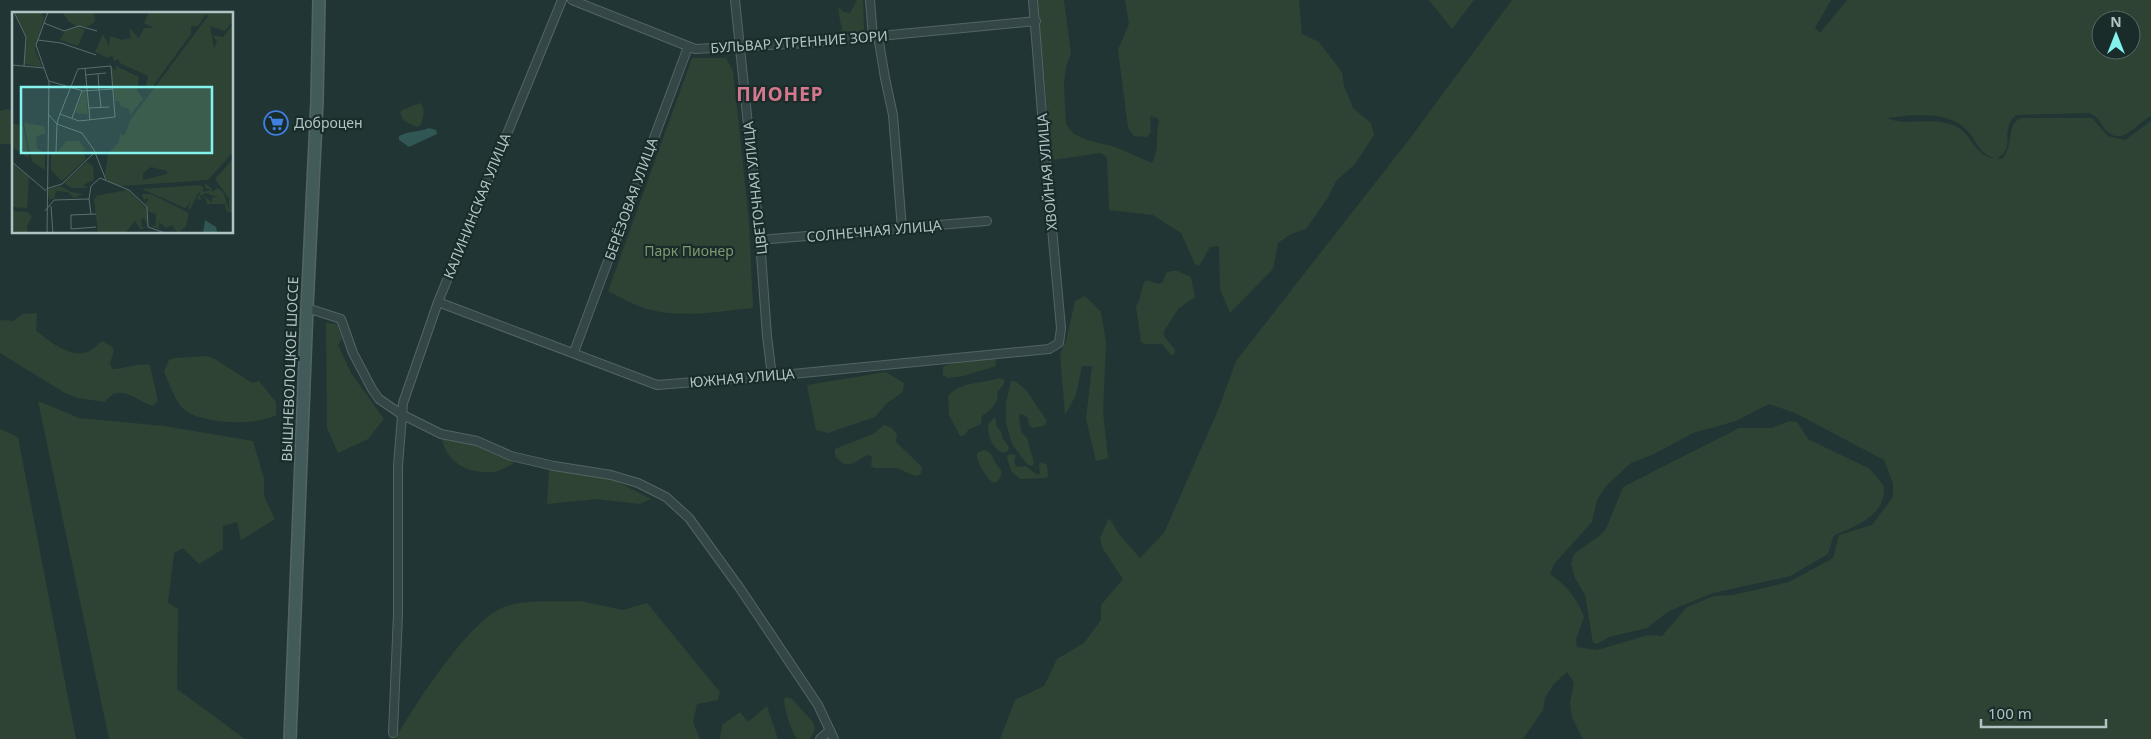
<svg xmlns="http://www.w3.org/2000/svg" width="2151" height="739" font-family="'Noto Sans',sans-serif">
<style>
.green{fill:#2e4333;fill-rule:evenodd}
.water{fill:#305753}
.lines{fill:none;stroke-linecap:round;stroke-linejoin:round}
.minor-casing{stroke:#526564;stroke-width:10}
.secondary-casing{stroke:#526564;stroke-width:14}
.minor{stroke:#344746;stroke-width:8}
.secondary{stroke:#425a59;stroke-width:11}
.labels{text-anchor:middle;stroke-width:4.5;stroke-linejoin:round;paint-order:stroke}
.street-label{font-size:14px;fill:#afc4c3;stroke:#1a2c2a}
.poi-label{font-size:14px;fill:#afc4c3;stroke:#1a2c2a;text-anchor:start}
.park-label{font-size:14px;fill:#82986f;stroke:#1a2c2a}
.district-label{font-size:19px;font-weight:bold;letter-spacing:1px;fill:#d5778d;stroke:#1a2c2a}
.inset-road{fill:none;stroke:#5a6f6d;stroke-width:1}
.view{fill:#84f3ed;fill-opacity:0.15;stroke:#84f3ed;stroke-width:2.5}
.inset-edge{fill:none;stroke:#afc4c3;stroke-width:2.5}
</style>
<rect width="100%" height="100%" fill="#213634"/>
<!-- green -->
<path class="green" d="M857,0H863L864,30L857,32L842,31L838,9L840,8L843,12L850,13Z
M1037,0H1064L1071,54L1066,66L1064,85L1066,124L1074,134L1087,140L1115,147L1152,163C1160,150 1155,135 1159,121L1157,118L1150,116L1151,132L1147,137L1134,136L1128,128L1118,49L1129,24L1125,0H1299L1302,34L1319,42L1342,72L1344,86L1353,108L1371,123L1374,135L1355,164L1336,181L1327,199L1306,229L1291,234L1278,243L1273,269L1230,313L1220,289L1219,246L1210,247L1199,266L1195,264L1181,233L1153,215L1109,210L1107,158L1101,153L1052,160Z
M1429,0H1474L1452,29Z
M1512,0H1831L1815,28L1820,33L1847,0H2151V116C2138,122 2123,146 2108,132C2099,124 2101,118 2089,113L2016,115C2014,117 2010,121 2009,125C2004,140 2013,147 1998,158L2002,159C2015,145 2005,125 2021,118H2092L2108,136L2125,140L2151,121V739H1583L1572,718L1570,702L1574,683L1567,672L1553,685L1545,698L1543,710L1523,739H1000L1015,700L1044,686L1057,659L1084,643L1101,620V605L1123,579L1103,549L1100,538L1109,518L1119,534L1140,558L1164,533L1219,408L1236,361L1411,137ZM2101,20H2131V50H2101ZM1914,115C1935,115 1957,116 1971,135C1978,145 1982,155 1994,158C1975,158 1971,131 1953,125C1929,116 1907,127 1887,118ZM1769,404L1795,413L1884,460L1893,483V497L1872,525L1839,535L1833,558L1789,582L1733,595L1714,596L1687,607L1662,636L1648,635L1597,650L1577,647L1576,639L1584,617C1577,598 1566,585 1550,574L1554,564L1592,522L1597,500L1606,486L1631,463L1654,454L1693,433L1736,421Z
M692,58H726L733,71L749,222L753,308C719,311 681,319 647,309C634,305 620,297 608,291Z
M420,103C426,109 423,118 421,125L417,127L404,121L400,113L402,110Z
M7,109L14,112V144H0V111Z
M1172,271H1177L1191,277L1195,297L1179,308L1164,331V336L1175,350L1174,355H1171L1162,344H1144L1141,342L1136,306C1142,298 1140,288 1146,280L1159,284L1163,282L1166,273Z
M1085,296L1101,312L1106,342L1103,411L1108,458L1096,461L1086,419L1092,366H1082L1076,395L1065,415L1060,354L1066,341L1075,301Z
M37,313L36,331C50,341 71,360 90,351C94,349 98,344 102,341L112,347L114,351L110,363L112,369C125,369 137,363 150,365L158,401L153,406C134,400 120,382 105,402L78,398L65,393L0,353V320L13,321L23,314Z
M326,323L337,324L342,339L338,345L351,373L384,419L368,439L338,453L327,428Z
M207,356L215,359L252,383L259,381L276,402V415C258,426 204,424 186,411C176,404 169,383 164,371L169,360L175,358Z
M995,356L996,366L964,376L948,378L943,375V367L952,363Z
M886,372L904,383L903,392L887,403L875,417L828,433L816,430L807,385Z
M999,378L1003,379L1005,382L997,393L998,399L991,409L982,416L981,424L968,430L965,435L960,436L949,415L948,396C960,381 983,384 999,378Z
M1011,381H1015L1026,390L1047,421L1045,425L1033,428L1029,425L1028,418L1022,414L1019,415L1021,432L1027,438L1034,463L1032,466L1027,464L1012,444L1006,423V403Z
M38,401L79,418L164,426L253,441L264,479V496L275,519L241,540L237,522L223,526V549L199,564L183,548L174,553L168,603L178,609L177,689L245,739H109Z
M995,417L997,427L1002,433V437L1009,447L1008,451L1003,453C991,448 988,435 988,424Z
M1789,421L1797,422L1808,439L1870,469L1884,486C1886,514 1859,525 1837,534L1833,537L1828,554L1790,576L1713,593L1669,611L1647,628L1609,637L1597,644L1593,643L1585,595L1575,578L1571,563L1574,554L1599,536L1606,529L1623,487L1739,428H1772Z
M884,425L892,428L897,435L896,442L922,467L921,474L915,476L897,468H875L871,466L872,457L868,455C859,458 849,471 839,460C835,457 834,454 835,449L873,434Z
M0,429L18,437L76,739H0Z
M441,435L476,442L514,463C507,467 499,472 492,472C466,474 445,461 441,435Z
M983,450C991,452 991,454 994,460C998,470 1006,468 998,481L994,483C987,480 975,459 977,453Z
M1009,454L1016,455L1014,462L1017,467L1026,466L1037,475L1040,473L1039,464L1042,462L1047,465L1048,476L1045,478L1020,479L1011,471L1007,457Z
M549,469L606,476L651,499L639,504L597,499L547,504Z
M580,601L623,610L647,603L720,692L718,700L697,704L693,722L700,739H395C415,705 468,621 504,607C524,599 558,602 580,601Z
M787,697L792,699L813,722L815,730L810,739H797C790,728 785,712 784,699Z
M767,706L778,739H720L722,725L740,712L748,722Z"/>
<!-- water -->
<path class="water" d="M429,128L436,130L437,134L409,147L399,140V136C408,131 420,132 429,128Z"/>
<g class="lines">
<!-- minor casing -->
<g class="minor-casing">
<path id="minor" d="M572,0L695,49L807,43L1036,21
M735,0L760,240L767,336L772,376
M870,0L873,37
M878,36L885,78L893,115L902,229
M760,240L987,221
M438,302L657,385L772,376L1049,349L1059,343L1061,328L1044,139L1033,0
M307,308L341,319L353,353L372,389L379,399L401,414L441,434L477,441L511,456L554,466L611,475L638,483L666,497L689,518L739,587L818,705L834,739
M574,352L688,47
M393,733L398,614V466L403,403L438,302L562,0
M820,739L830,730"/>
</g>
<!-- secondary casing -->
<g class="secondary-casing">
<path id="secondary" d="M290,739L307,308L317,101L319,0"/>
</g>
<!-- minor -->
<use href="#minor" class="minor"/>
<!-- secondary -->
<use href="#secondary" class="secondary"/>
</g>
<!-- icons -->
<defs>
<g id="supermarket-ring" transform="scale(1.25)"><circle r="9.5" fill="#1a2c2a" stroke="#3f7fe0" stroke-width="1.5"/><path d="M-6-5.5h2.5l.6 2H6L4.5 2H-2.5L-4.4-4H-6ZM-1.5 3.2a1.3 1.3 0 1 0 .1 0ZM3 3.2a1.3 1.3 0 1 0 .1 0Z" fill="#3f7fe0"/></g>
</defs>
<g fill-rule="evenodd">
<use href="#supermarket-ring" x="276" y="123"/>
</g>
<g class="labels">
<!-- street labels -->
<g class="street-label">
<text transform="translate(799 42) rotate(-4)" y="5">БУЛЬВАР УТРЕННИЕ ЗОРИ</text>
<text transform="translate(1047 172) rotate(-95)" y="5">ХВОЙНАЯ УЛИЦА</text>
<text transform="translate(755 188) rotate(-96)" y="5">ЦВЕТОЧНАЯ УЛИЦА</text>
<text transform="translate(631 199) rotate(-70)" y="5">БЕРЁЗОВАЯ УЛИЦА</text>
<text transform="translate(477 206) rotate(-68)" y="5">КАЛИНИНСКАЯ УЛИЦА</text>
<text transform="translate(874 231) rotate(-5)" y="5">СОЛНЕЧНАЯ УЛИЦА</text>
<text transform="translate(290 369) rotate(-88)" y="5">ВЫШНЕВОЛОЦКОЕ ШОССЕ</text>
<text transform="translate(742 378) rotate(-5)" y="5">ЮЖНАЯ УЛИЦА</text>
</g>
<!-- poi labels -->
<g class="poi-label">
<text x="294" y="128">Доброцен</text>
</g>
<!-- park labels -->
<g class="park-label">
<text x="689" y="256">Парк Пионер</text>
</g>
<!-- district labels -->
<g class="district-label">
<text x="780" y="101">ПИОНЕР</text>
</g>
</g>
<!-- overview -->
<g transform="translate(12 12)">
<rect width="221" height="221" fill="#213634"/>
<path d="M3,0H29L32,6L23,37L30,55L12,52L15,26ZM50,0H82L83,10L74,15L65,14L56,9ZM137,0H221V10L212,19L198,14L202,37L205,29L200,23L211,25L221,12V140L196,168L109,174L97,170L93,163L96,142L107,130L108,121L110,124L113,122L119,107L196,4L194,2L186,14H179V22L138,78L134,73L136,64L108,51L106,47L102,49L100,43L96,46L83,40L91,22L97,34L98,24L110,28L119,26L117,16L127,26L132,16H142L132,11ZM139,155L155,159V162L131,168V161ZM67,15L73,18L66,34L48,28L53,19ZM99,54L103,59L104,54L127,65L125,78L131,87L118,103L117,97L108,94L107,89H103ZM71,80L74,81L76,102L63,101ZM0,111L11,114L17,146L0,135ZM12,111L32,114L34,121L25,124L24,128L25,136L33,142V158L20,149ZM67,129L73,137L71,139L74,147L50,169L39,158V141L44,142L54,129ZM221,147V201L214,199L213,192H195L193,185L190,186L192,184L200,190V186L205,185L194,181L188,184L189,188L185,187L189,180L186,181L178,198L176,196L179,190L173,196L130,177L188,173L192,176L190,180L199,178L193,176V171L200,177L199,180L206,176L211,180L217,198V187L203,167ZM75,150L81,154L82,168L71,173L77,176H60L52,171ZM0,151L17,165L15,196L0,195ZM48,174L59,180L71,182L62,186L56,180L44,179L42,187H37L35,178ZM116,178L135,197V213L132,206L129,208L130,215L135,216L128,217L123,209L113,221H86L82,187L85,185L82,184ZM130,182H139L177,201L174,214L166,221L160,213L154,216L147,210V217L139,214L144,213V202L137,200L133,191L137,188L134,186L132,189ZM0,199L16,200L20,205L15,214L16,221L0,219Z" fill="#2e4333" fill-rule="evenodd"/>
<path d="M193,208L204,215L205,220L191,221Z" fill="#305753"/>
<path class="inset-road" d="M2,0L14,25L12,54M32,11L52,19L67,14L85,19M26,28L49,31L84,43M0,53L32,56M73,56L78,108M86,62L87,78M73,63L94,61M37,69L71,79L101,77M87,78L89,95M77,96L97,95M36,102L45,112L70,121L82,138L94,168M60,106L70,79M44,140L45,111L48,102L66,57L99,54L103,105L67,109L48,102M0,150L34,179M34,177L50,172L83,140M77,187L79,174L88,166L117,178L135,195L136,215L156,222M39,194L41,222M33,199L42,188L77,187L79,202M84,202L59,203V217L84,215M35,222L37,70L24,33L36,0"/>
<path class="view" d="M9,75H200V141H9Z"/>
<rect width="221" height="221" class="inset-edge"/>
</g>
<!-- north arrow -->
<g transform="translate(2116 35)"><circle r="24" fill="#1a2c2a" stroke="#566967"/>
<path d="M0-4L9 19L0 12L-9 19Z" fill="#84f3ed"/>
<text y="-8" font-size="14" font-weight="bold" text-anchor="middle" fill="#afc4c3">N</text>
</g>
<!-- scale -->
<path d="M1981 719v8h125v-8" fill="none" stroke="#afc4c3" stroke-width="2.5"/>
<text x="1988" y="719" font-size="15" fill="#afc4c3" stroke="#1a2c2a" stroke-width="4" paint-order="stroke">100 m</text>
</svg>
